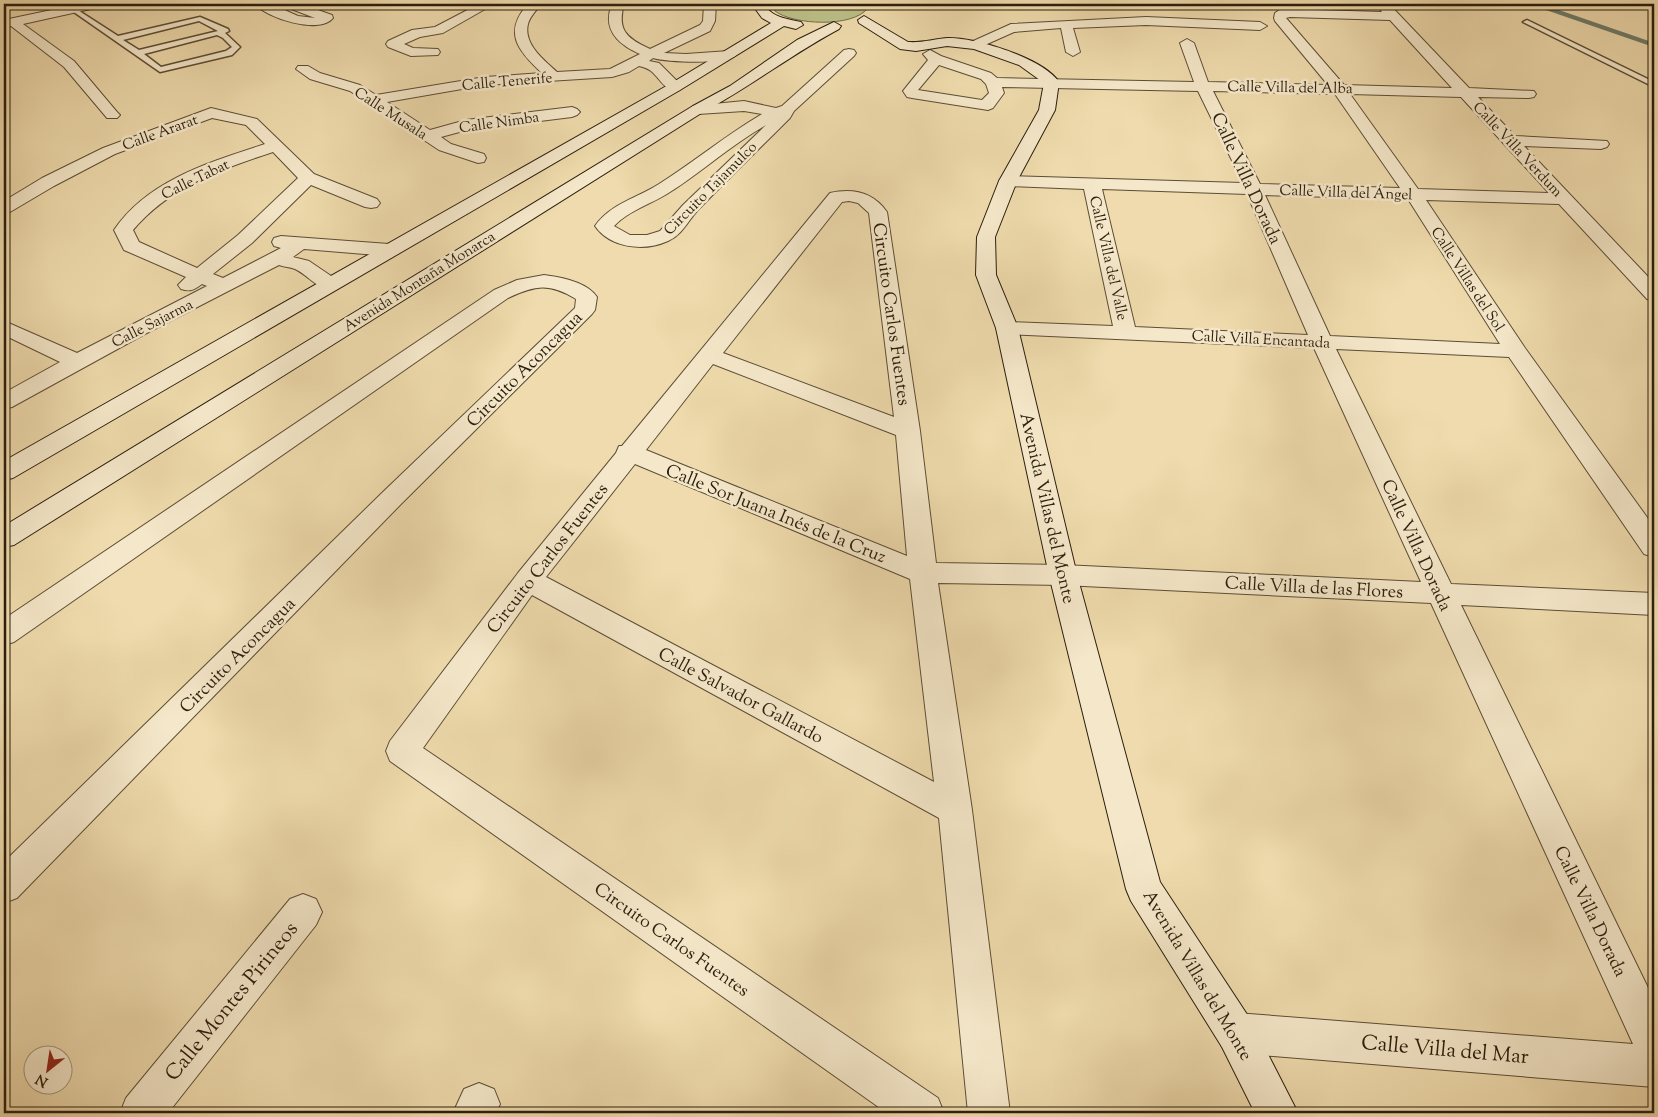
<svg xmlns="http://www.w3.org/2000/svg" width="1658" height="1117" font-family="'Sorts Mill Goudy',serif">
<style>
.green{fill:#bbc088;stroke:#736f4a}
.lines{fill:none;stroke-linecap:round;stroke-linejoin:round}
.stream{stroke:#6e7c6b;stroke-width:4}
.lane-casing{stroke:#5c4d35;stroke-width:3}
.street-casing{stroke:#5c4d35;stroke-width:2}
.secondary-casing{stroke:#2b1e0d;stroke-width:2}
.lane{fill:#f5e8ca;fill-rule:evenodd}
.street{fill:#f5e8ca;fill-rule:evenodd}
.secondary{fill:#f5e8ca;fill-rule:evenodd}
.labels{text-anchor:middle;stroke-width:5;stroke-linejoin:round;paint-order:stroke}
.far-street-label{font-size:15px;fill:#2b1e0d;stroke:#f5e8ca}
.street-label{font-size:18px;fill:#2b1e0d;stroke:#f5e8ca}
.near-street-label{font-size:21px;fill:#2b1e0d;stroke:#f5e8ca}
</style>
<rect width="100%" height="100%" fill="#efdbad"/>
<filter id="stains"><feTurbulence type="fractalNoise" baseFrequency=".004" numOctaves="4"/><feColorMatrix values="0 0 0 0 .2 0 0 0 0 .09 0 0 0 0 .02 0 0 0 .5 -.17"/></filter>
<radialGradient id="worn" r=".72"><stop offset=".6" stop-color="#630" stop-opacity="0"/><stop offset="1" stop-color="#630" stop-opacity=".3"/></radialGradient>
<!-- green -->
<path class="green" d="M775,4H867L868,8C853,28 793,25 775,11Z"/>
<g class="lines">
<!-- stream -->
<path class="stream" d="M1535,4L1654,45"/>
<!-- lane casing -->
<g class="lane-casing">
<path id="lane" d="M1642,4L1654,5V9L1643,5Z
M73,7L118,36L200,17L228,29L229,31L225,33L240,47L232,55L160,72L71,10V8ZM199,21L218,31L139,50L123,40ZM217,35L223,38L232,47L226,51L161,67L144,54Z
M1527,20L1654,82V87L1525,23L1523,22Z"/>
</g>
<!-- street casing -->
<g class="street-casing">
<path id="street" d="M80,4H102L100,7L23,24L74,61L117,112L120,115L117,118H107L64,67L11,26L4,28V20Z
M255,4H271L298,16L315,18L286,7L284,4H301L332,15L333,18C319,35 267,18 255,4Z
M479,4H494L443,33L420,37L404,44L413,48L438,49L440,52L438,55L411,56L388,47L386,44L388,41L412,30L435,27Z
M528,4H541C537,10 530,16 528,24C523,44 544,60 557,72L610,69L640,54C617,44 602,29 612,4H624C617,30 626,38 650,49L700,25L703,21L704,4H716L715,21L710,31L664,53L686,54L729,51L736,55C728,65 666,62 653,58L649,61L659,63L680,84L682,87L680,90C666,94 660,78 651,71C647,68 643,67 639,66L629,72L612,77L485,85L387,102L430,130L466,120L572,107L577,109L580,112L577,115L572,117L467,130L441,137L451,144L484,154L486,158L484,162L478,163L439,150L350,91L310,79L296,69L298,66H308L320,73L360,85L376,95L485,77L542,73C517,50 503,32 528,4Z
M1376,4H1389L1469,88L1534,91L1536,94L1534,97L1529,98L1478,97L1515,136L1607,141L1609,144L1607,147L1601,149L1524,146L1654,283V301L1647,299L1559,204L1426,200L1525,348L1654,527V557L1644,554L1509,357L1336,349L1451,584L1654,593V615L1461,605L1654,1000V1087L1236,1053L1222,1047L1216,1033L1222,1019L1236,1013L1633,1044L1431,603L1063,585L938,583L972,810L1010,1113H968L939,818L532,595L423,748L938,1098L944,1113H887L390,761L386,751L390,741L518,573L616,453L619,446H622L830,193C853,188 873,192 887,212L920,431L936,563L1063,565L1421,582L1314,348L1007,334L999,333L996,328L999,323L1007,322L1113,326L1084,189L1008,186L1002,185L999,181L1002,177L1008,176L1243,183L1198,91L1002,87L1004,93L993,108L988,110L912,98L907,97L903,91L928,60L923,54L930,50L941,56L991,73L997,78L1194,82L1180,43L1187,39L1194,43L1208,82L1328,85L1275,21L1274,18L1275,13L1281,9L1382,12ZM1290,17L1390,20L1452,88L1344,85L1286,18ZM939,65L981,79L986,84L989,93L982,100L918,90ZM1213,91L1335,94L1400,188L1260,184ZM1350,94L1461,97L1549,193L1418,189ZM1102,189L1247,194L1308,335L1135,327ZM1265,195L1408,199L1500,344L1330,336ZM849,201L858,203L869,213L894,417L723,353L842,202ZM713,364L896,435L907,556L646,450ZM635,464L910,579L934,782L546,577Z
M1146,17L1260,22L1267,26L1260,30L1146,25L1073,28L1080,52L1073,56L1066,52L1061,28L1014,32L976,49L969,45L971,42L1011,24Z
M849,49L854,50L856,53L854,56L794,111L790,118C759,149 728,179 697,211C688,221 682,235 668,241C644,252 610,248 595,226C610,204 637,198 659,184C694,162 726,135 762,114L744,111L698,114L693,112L690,109L693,106L744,101L776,108L782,106L844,50ZM766,125L683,205L660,231L647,235H630L614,226C629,210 652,204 670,192C703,171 732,144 766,125Z
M211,108L257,119L314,174L377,199L380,203L377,207L371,208L365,207L311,185L252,243L213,274L223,278L281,248L274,246L272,242L274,238L281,236L389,244L396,246L399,250L396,254L389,256L304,249L293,257L309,261L337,280L340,284L337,288C319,293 310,276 295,269C290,267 284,267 279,265L143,335L12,407L4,409V393L60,362L4,335V321L77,353L207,286L202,284C194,290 190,292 181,289L178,285L186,277L124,250L114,230C148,180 210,162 265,144L246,125L212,118L115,154L54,186L10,212L4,213V201L42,178L103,148ZM273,152L298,178L238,235L197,268L139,242L133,230C169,187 221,169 273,152Z
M544,275C561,277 587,282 597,297L595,310L592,314L401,504L17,898L4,903V862L383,492L575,308L576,299C549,283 536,285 508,298L14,642L4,645V619L494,290L517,280Z
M303,894L316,899L322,912L316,925L168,1113H120L126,1098L290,899Z
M479,1083L494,1089L500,1104L496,1113H453L464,1089Z"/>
</g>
<!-- secondary casing -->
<g class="secondary-casing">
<path id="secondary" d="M756,4H768L766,7C774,18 788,19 801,22L803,25L796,29L784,26L680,90L13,478L4,480V461L670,84L771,23L762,18L754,7Z
M864,16L908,42C922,43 934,39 947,38C975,37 1043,58 1059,82L1055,110L1017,181L995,237L996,275L1018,328L1077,575L1160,882L1250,1019L1298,1113H1255L1222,1047L1131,901L1126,889L1049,575L996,328L976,275L977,237L999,181L1039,110L1044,83L1019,65L974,49L947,46L916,51L900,49L859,23L858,20Z
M834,22L841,26L839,29C792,54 750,87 703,112L14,545L4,547V526L693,106L730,86L797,40Z"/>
</g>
<!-- lane -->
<use href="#lane" class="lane"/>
<!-- street -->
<use href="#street" class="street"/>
<!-- secondary -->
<use href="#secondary" class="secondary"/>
</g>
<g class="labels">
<!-- far-street labels -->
<g class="far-street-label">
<text transform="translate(507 81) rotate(-5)" y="5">Calle Tenerife</text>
<text transform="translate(1290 87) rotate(1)" y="5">Calle Villa del Alba</text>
<text transform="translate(391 113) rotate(33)" y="5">Calle Musala</text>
<text transform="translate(499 122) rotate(-8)" y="5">Calle Nimba</text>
<text transform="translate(160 132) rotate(-20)" y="5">Calle Ararat</text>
<text transform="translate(1518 149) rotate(47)" y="5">Calle Villa Verdum</text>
<text transform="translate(195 179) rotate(-26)" y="5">Calle Tabat</text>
<text transform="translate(710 188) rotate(-45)" y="5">Circuito Tajamulco</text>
<text transform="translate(1346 192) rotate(2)" y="5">Calle Villa del Ángel</text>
<text transform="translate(1109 258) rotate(77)" y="5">Calle Villa del Valle</text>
<text transform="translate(1468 279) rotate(57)" y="5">Calle Villas del Sol</text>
<text transform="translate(419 281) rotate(-32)" y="5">Avenida Montaña Monarca</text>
<text transform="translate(152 323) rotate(-27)" y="5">Calle Sajarma</text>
<text transform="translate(1261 339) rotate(3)" y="5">Calle Villa Encantada</text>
</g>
<!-- street labels -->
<g class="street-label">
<text transform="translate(1247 178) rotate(65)" y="6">Calle Villa Dorada</text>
<text transform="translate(892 314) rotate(82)" y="6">Circuito Carlos Fuentes</text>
<text transform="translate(524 369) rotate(-45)" y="6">Circuito Aconcagua</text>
<text transform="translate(1048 508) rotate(77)" y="6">Avenida Villas del Monte</text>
<text transform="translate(776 513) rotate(22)" y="6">Calle Sor Juana Inés de la Cruz</text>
<text transform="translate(1417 545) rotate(65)" y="6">Calle Villa Dorada</text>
<text transform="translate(547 558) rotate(-52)" y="6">Circuito Carlos Fuentes</text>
<text transform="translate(1314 587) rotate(3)" y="6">Calle Villa de las Flores</text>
<text transform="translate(237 655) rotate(-45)" y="6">Circuito Aconcagua</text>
<text transform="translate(741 695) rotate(28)" y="6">Calle Salvador Gallardo</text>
<text transform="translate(1591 911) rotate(64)" y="6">Calle Villa Dorada</text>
<text transform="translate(672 939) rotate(35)" y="6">Circuito Carlos Fuentes</text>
<text transform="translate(1198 975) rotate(59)" y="6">Avenida Villas del Monte</text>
</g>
<!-- near-street labels -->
<g class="near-street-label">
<text transform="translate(231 1001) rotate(-51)" y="7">Calle Montes Pirineos</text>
<text transform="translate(1445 1049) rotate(5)" y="7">Calle Villa del Mar</text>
</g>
</g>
<!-- margin -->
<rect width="1658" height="1117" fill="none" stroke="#efdbad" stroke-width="20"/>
<rect x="5" y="5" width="1648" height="1107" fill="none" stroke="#2b1e0d" stroke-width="2.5"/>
<rect x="10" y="10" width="1638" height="1097" fill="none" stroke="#2b1e0d"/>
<!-- north arrow -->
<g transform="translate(48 1070) rotate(210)"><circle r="24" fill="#f5e8ca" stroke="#a4977e"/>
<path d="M0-4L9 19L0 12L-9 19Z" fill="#8f2418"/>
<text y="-8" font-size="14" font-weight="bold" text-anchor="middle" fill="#2b1e0d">N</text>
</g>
<rect width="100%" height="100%" filter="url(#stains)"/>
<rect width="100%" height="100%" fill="url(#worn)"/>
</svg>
